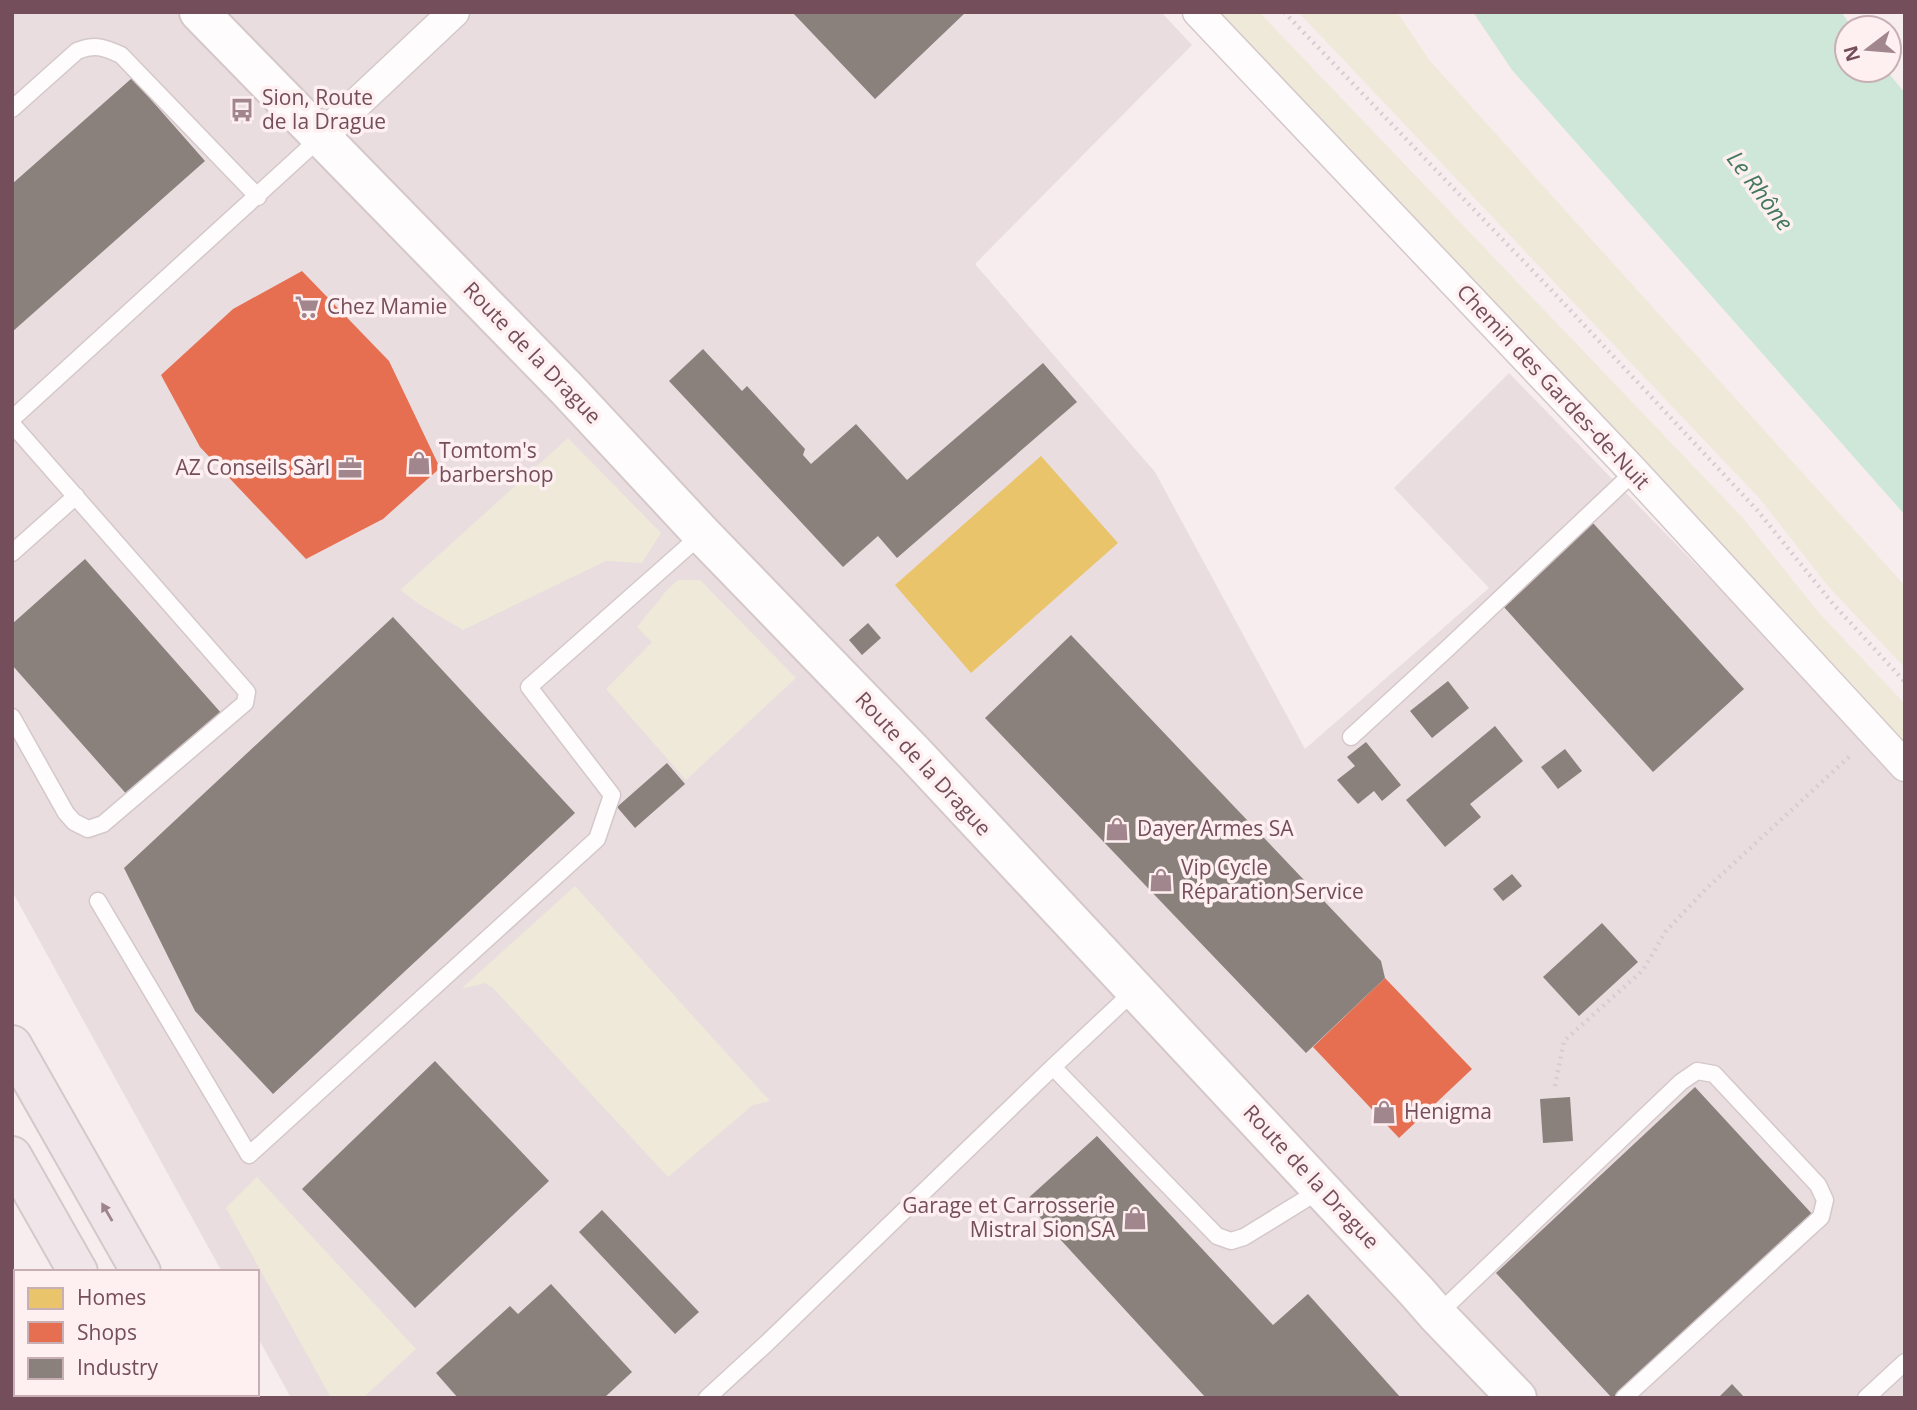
<svg xmlns="http://www.w3.org/2000/svg" width="1917" height="1410" font-family="'Open Sans',sans-serif">
<style>
.industrial{fill:#e9dddf}
.green{fill:#efe9d9}
.water{fill:#cfe7d9}
.homes{fill:#e9c46a}
.shops{fill:#e76f51}
.industry{fill:#8a817c}
.lines{fill:none;stroke-linecap:round;stroke-linejoin:round}
.lane-casing{stroke:#d4c8cb;stroke-width:19}
.street-casing{stroke:#d4c8cb;stroke-width:33}
.secondary-casing{stroke:#d5c8cb;stroke-width:42}
.highway-casing{stroke:#d5c8cb;stroke-width:42}
.path{stroke:#d8ccd0;stroke-width:4.5;stroke-dasharray:2 5;stroke-linecap:butt}
.lane{stroke:#fefcfc;stroke-width:16}
.street{stroke:#fefcfc;stroke-width:30}
.secondary{stroke:#fefcfc;stroke-width:38}
.highway{stroke:#f0e6ea;stroke-width:38}
.oneway{fill:#9f838c}
.labels{text-anchor:middle;stroke-width:7;stroke-linejoin:round;paint-order:stroke}
.poi-label{font-size:21px;fill:#744e5a;stroke:#feeff0;text-anchor:start}
.street-label{font-size:21px;fill:#744e5a;stroke:#feeff0}
.water-label{font-size:23px;font-style:italic;fill:#42785c;stroke:#feeff0}
</style>
<rect width="100%" height="100%" fill="#f7edee"/>
<!-- industrial -->
<path class="industrial" d="M12,12H1161L1192,45L975,264L1155,472L1305,749L1489,588L1394,488L1509,373L1905,779V1398H291L257,1336V1272H222L12,891Z"/>
<!-- green -->
<path class="green" d="M1214,12H1259L1742,517L1820,614L1905,704V753Z
M1298,12H1397L1430,61L1905,586V668L1828,586L1760,499Z
M568,438L661,533L642,563L606,561L463,630L419,604L400,590Z
M678,580H700L796,678L686,780L606,689L652,642L637,627L667,590Z
M575,886L770,1101L753,1105L668,1177L493,988L485,983L470,987L462,988Z
M257,1177L416,1349L363,1398H331L226,1208Z"/>
<!-- water -->
<path class="water" d="M1473,12H1841L1853,28H1847V70H1886L1905,93V515L1512,70Z"/>
<!-- homes -->
<path class="homes" d="M1041,456L1118,543L971,673L895,585Z"/>
<!-- shops -->
<path class="shops" d="M302,271L389,361L440,468L383,519L306,559L200,447L161,375L233,309Z
M1385,978L1472,1069L1399,1138L1313,1047Z"/>
<!-- industry -->
<path class="industry" d="M792,12H966L875,99Z
M132,78L205,161L12,332V184Z
M703,349L742,391L747,386L805,449L803,455L811,464L856,424L907,480L1043,363L1077,402L897,558L878,536L843,567L669,381Z
M1593,523L1744,689L1653,772L1503,606Z
M85,559L222,714L129,797L12,665V624Z
M393,617L575,813L273,1094L195,1011L124,868Z
M868,623L881,638L862,655L849,640Z
M1071,635L1381,961L1385,978L1306,1053L985,718Z
M1448,681L1469,708L1432,738L1410,711Z
M1495,726L1523,761L1470,804L1481,817L1445,847L1406,800Z
M1366,742L1401,785L1382,801L1374,791L1358,804L1337,780L1355,766L1347,757Z
M1565,749L1582,771L1558,789L1541,767Z
M667,763L685,784L635,828L617,807Z
M1512,874L1522,886L1503,901L1493,889Z
M1602,923L1638,962L1579,1016L1543,977Z
M435,1061L549,1181L415,1308L302,1189Z
M1695,1087L1813,1215L1617,1398H1612L1496,1273Z
M1570,1097L1573,1141L1543,1143L1540,1099Z
M1097,1136L1273,1325L1308,1294L1401,1398H1206L1025,1201Z
M602,1210L699,1312L675,1334L579,1232Z
M551,1284L632,1372L604,1398H458L436,1373L510,1306L518,1314Z
M1732,1384L1745,1398H1718Z"/>
<g class="lines">
<!-- lane casing -->
<g class="lane-casing">
<path id="lane" d="M12,109L77,51C96,44 103,47 121,55L258,197
M12,419L321,137
M12,424L247,692L245,703L103,824L88,829L74,822L66,813L12,717
M12,553L76,496
M1351,737L1448,648L1634,472
M98,901L249,1155L597,839L612,795L529,687L702,534
M1053,1067L1217,1236L1231,1241L1244,1237L1322,1189
M1437,1315L1681,1082L1697,1071L1714,1074L1818,1185L1825,1200L1821,1217L1624,1398
M707,1398L767,1343L1053,1067L1135,990
M1866,1398L1905,1362"/>
</g>
<!-- street casing -->
<g class="street-casing">
<path id="street" d="M1198,12L1634,472L1905,766
M321,137L454,12"/>
</g>
<!-- secondary casing -->
<g class="secondary-casing">
<path id="secondary" d="M199,12L567,389L702,534L915,754L1417,1292L1437,1315L1517,1398
M12,1380L16,1386"/>
</g>
<!-- highway casing -->
<g class="highway-casing">
<path id="highway" d="M12,1045L141,1272
M12,1156L78,1272
M147,1394L149,1398
M211,1394L213,1398"/>
</g>
<!-- path -->
<path class="path" d="M1284,12L1556,295L1757,510L1833,604L1905,682
M1555,1086L1564,1041L1643,970L1666,931L1708,887L1850,756"/>
<!-- lane -->
<use href="#lane" class="lane"/>
<!-- street -->
<use href="#street" class="street"/>
<!-- secondary -->
<use href="#secondary" class="secondary"/>
<!-- highway -->
<use href="#highway" class="highway"/>
</g>
<!-- one-way arrows -->
<defs><path id="oneway-solid" d="M-6-.8H1V-3.2L6.5 0L1 3.2V.8H-6Z" transform="scale(1.75)"/></defs>
<use class="oneway" href="#oneway-solid" transform="translate(107 1212) rotate(-120)"/>
<!-- icons -->
<defs>
<g id="bus-bare" transform="scale(1.89)"><path d="M-5-6H5V4H4V6H2V4H-2V6H-4V4H-5ZM-3.5-4V0h7V-4ZM-3.5 1.2v1.5H-2V1.2ZM2 1.2v1.5H3.5V1.2Z" fill="#a2868e" stroke="#feeff0" stroke-width="2.5" paint-order="stroke"/></g>
<g id="supermarket-bare" transform="scale(1.89)"><path d="M-6-5.5h2.5l.6 2H6L4.5 2H-2.5L-4.4-4H-6ZM-1.5 3.2a1.3 1.3 0 1 0 .1 0ZM3 3.2a1.3 1.3 0 1 0 .1 0Z" fill="#a2868e" stroke="#feeff0" stroke-width="2.5" paint-order="stroke"/></g>
<g id="shop-bare" transform="scale(1.89)"><path d="M-5-2.5h2.3a2.7 3.5 0 0 1 5.4 0H5L5.5 6h-11ZM-1.5-2.5h3a1.5 2.3 0 0 0-3 0Z" fill="#a2868e" stroke="#feeff0" stroke-width="2.5" paint-order="stroke"/></g>
<g id="office-bare" transform="scale(1.89)"><path d="M-6-3h4V-5.5h4V-3h4V5H-6ZM-1-4.5V-3h2v-1.5ZM-6 0V1H6V0Z" fill="#a2868e" stroke="#feeff0" stroke-width="2.5" paint-order="stroke"/></g>
</defs>
<g fill-rule="evenodd">
<use href="#bus-bare" x="242" y="110"/>
<use href="#supermarket-bare" x="307" y="307"/>
<use href="#shop-bare" x="419" y="463"/>
<use href="#office-bare" x="350" y="468"/>
<use href="#shop-bare" x="1117" y="829"/>
<use href="#shop-bare" x="1161" y="880"/>
<use href="#shop-bare" x="1384" y="1112"/>
<use href="#shop-bare" x="1135" y="1218"/>
</g>
<g class="labels">
<!-- poi labels -->
<g class="poi-label">
<text x="262" y="105">Sion, Route<tspan x="262" dy="24">de la Drague</tspan></text>
<text x="327" y="314">Chez Mamie</text>
<text x="439" y="458">Tomtom's<tspan x="439" dy="24">barbershop</tspan></text>
<text x="330" y="475" text-anchor="end">AZ Conseils Sàrl</text>
<text x="1137" y="836">Dayer Armes SA</text>
<text x="1181" y="875">Vip Cycle<tspan x="1181" dy="24">Réparation Service</tspan></text>
<text x="1404" y="1119">Henigma</text>
<text x="1115" y="1213" text-anchor="end">Garage et Carrosserie<tspan x="1115" dy="24">Mistral Sion SA</tspan></text>
</g>
<!-- street labels -->
<g class="street-label">
<text transform="translate(532 353) rotate(46)" y="7">Route de la Drague</text>
<text transform="translate(1553 387) rotate(47)" y="7">Chemin des Gardes-de-Nuit</text>
<text transform="translate(923 764) rotate(47)" y="7">Route de la Drague</text>
<text transform="translate(1311 1177) rotate(47)" y="7">Route de la Drague</text>
</g>
<!-- water labels -->
<g class="water-label">
<text transform="translate(1760 191) rotate(53)" y="8">Le Rhône</text>
</g>
</g>
<!-- border -->
<rect width="1917" height="1410" fill="none" stroke="#744e5a" stroke-width="28"/>
<!-- legend -->
<rect x="14" y="1270" width="245" height="126" fill="#feeff0" stroke="#c7afb4" stroke-width="2"/>
<rect x="28" y="1288" width="35" height="21" fill="#e9c46a" stroke="#c7afb4" stroke-width="2"/>
<text x="77" y="1305" font-size="21" fill="#744e5a">Homes</text>
<rect x="28" y="1322" width="35" height="21" fill="#e76f51" stroke="#c7afb4" stroke-width="2"/>
<text x="77" y="1340" font-size="21" fill="#744e5a">Shops</text>
<rect x="28" y="1358" width="35" height="21" fill="#8a817c" stroke="#c7afb4" stroke-width="2"/>
<text x="77" y="1375" font-size="21" fill="#744e5a">Industry</text>
<!-- north arrow -->
<g transform="translate(1868 49) rotate(254)"><circle r="33" fill="#feeff0" stroke="#c7afb4" stroke-width="2"/>
<path d="M0-5L12 26L0 18L-12 26Z" fill="#a2868e"/>
<text y="-10" font-size="19" font-weight="bold" text-anchor="middle" fill="#744e5a">N</text>
</g>
</svg>
